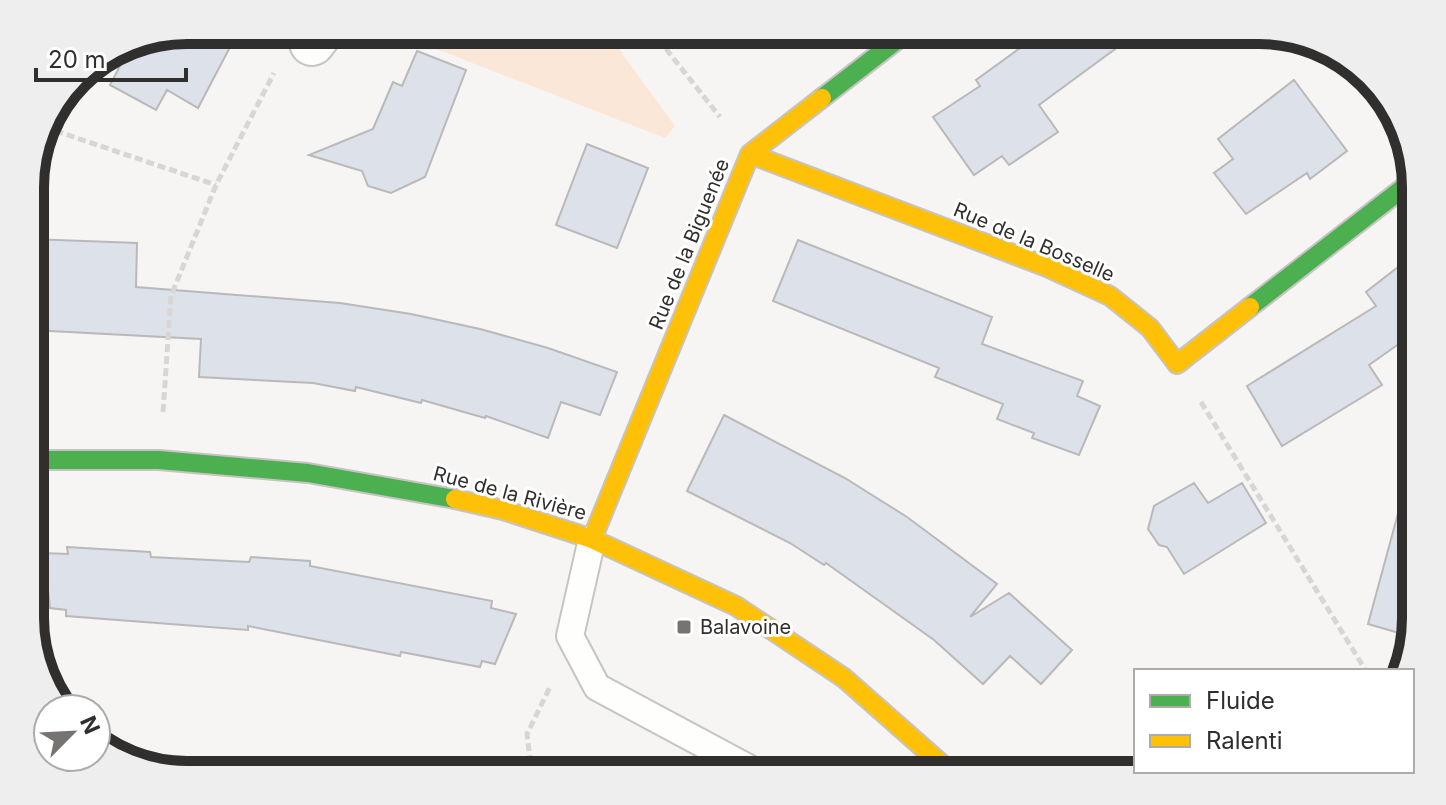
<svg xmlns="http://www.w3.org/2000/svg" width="1446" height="805" font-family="Inter,sans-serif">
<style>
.green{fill:#fbe7d8}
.building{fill:#dde1e9;stroke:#b9b9b9;stroke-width:2}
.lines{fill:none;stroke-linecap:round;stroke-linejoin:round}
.lane-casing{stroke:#c6c4c3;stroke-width:30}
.street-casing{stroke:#c6c4c3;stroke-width:48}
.fast-casing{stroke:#c6c4c3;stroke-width:22}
.slow-casing{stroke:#c6c4c3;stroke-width:22}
.path{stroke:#d7d6d5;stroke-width:5;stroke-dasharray:8 4;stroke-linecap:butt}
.lane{stroke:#fefefd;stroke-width:26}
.street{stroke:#fefefd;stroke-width:44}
.fast{stroke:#4caf50;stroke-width:18}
.slow{stroke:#ffc107;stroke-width:18}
.poi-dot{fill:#767472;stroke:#fff;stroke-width:3}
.labels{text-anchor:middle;stroke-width:6;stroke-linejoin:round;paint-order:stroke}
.street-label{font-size:20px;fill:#312f2d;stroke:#fff}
.poi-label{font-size:20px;fill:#312f2d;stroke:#fff;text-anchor:start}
.rim{fill:none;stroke:#312f2d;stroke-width:10}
</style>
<rect width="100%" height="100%" fill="#f7f5f3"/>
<!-- green -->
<path class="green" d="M415,30H605L675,126L665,138L421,43Z"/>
<!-- building -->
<path class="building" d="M187,30H239L198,108L167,90L156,110L110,85L133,41Z
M1045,30H1141L1039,105L1058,132L1009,165L1002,156L974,175L933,117L980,86L976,80Z
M417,51L466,70L425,177L391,193L368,186L362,171L309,155L373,129L393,82L402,86Z
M1294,80L1347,151L1310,179L1307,173L1246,214L1214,173L1233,159L1218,139Z
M587,144L648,168L617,248L556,225Z
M31,239L137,243L136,287L340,303L411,314L480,329L548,348L617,372L600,415L561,402L548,438L486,416L485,418L422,400L421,403L356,387L355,391L313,383L199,377L201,339L31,330Z
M798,240L992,317L982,344L1083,381L1077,396L1100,406L1079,455L1032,438L1034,433L997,419L1003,404L935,377L939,368L773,301Z
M1416,253V357L1403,341L1369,365L1382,385L1282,446L1247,386L1376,306L1366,292Z
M724,415L845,478L907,517L997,584L970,617L1009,593L1072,650L1041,684L1010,656L983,684L934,640L826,563L824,565L790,543L687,491Z
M1194,483L1208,503L1242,483L1266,523L1184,574L1167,547L1159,545L1148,529L1154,506Z
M1403,495L1416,497V627L1413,637L1368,624Z
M67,547L150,552L151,557L249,562L251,557L310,561V566L492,601L491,608L516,614L495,664L482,661L480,667L401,652L400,656L248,626V630L66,616V610L50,608L44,553L68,554Z"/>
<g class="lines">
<!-- lane casing -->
<g class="lane-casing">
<path id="lane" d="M592,539L570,636L597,687L761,775"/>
</g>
<!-- street casing -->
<g class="street-casing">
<path id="street" d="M312,43L322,30"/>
</g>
<!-- fast casing -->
<g class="fast-casing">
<path id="fast" d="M822,98L910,30
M1250,307L1416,178
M31,460H159L308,473L455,499"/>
</g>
<!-- slow casing -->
<g class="slow-casing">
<path id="slow" d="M750,154L1047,267L1110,296L1150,328L1177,364L1250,307
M455,499L503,510L592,539L736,606L844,678L954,775
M592,539L750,154L822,98"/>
</g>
<!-- path -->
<path class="path" d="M651,30L720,117
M44,127L216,185
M1201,402L1366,671
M163,412L171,296L216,185L274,73
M532,775L527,734L551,685"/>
<!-- lane -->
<use href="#lane" class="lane"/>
<!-- street -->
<use href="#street" class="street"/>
<!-- fast -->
<use href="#fast" class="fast"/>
<!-- slow -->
<use href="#slow" class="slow"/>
</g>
<!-- markers -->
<rect class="poi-dot" x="676" y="619" width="16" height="16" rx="4"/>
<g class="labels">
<!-- street labels -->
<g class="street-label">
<text transform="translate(1034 242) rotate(23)" y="7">Rue de la Bosselle</text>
<text transform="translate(689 244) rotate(-68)" y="7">Rue de la Biguenée</text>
<text transform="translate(510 493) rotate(15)" y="7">Rue de la Rivière</text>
</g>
<!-- poi labels -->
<g class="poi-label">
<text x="700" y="634">Balavoine</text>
</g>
</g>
<!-- crop -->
<path d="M0 0H1446V805H0ZM187 44H1259A143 143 0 0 1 1402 187V618A143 143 0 0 1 1259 761H187A143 143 0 0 1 44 618V187A143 143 0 0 1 187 44Z" fill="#efeeee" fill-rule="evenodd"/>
<path class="rim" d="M187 44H1259A143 143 0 0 1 1402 187V618A143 143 0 0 1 1259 761H187A143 143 0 0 1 44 618V187A143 143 0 0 1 187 44Z"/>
<!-- legend -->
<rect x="1134" y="669" width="280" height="104" fill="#ffffff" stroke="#adacab" stroke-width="2"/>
<rect x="1150" y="695" width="40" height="12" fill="#4caf50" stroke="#adacab" stroke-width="2"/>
<text x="1206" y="709" font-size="24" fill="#312f2d">Fluide</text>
<rect x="1150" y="735" width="40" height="12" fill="#ffc107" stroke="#adacab" stroke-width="2"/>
<text x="1206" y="749" font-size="24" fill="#312f2d">Ralenti</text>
<!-- north arrow -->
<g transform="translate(72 733) rotate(66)"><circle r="38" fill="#ffffff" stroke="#adacab" stroke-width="2"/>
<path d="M0-6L14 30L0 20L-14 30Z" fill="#767472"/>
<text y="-12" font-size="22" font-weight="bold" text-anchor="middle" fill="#312f2d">N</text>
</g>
<!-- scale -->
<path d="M36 68v12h150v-12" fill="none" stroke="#312f2d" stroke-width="4"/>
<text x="48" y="68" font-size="24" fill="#312f2d" stroke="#ffffff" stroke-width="6" paint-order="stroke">20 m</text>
</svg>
